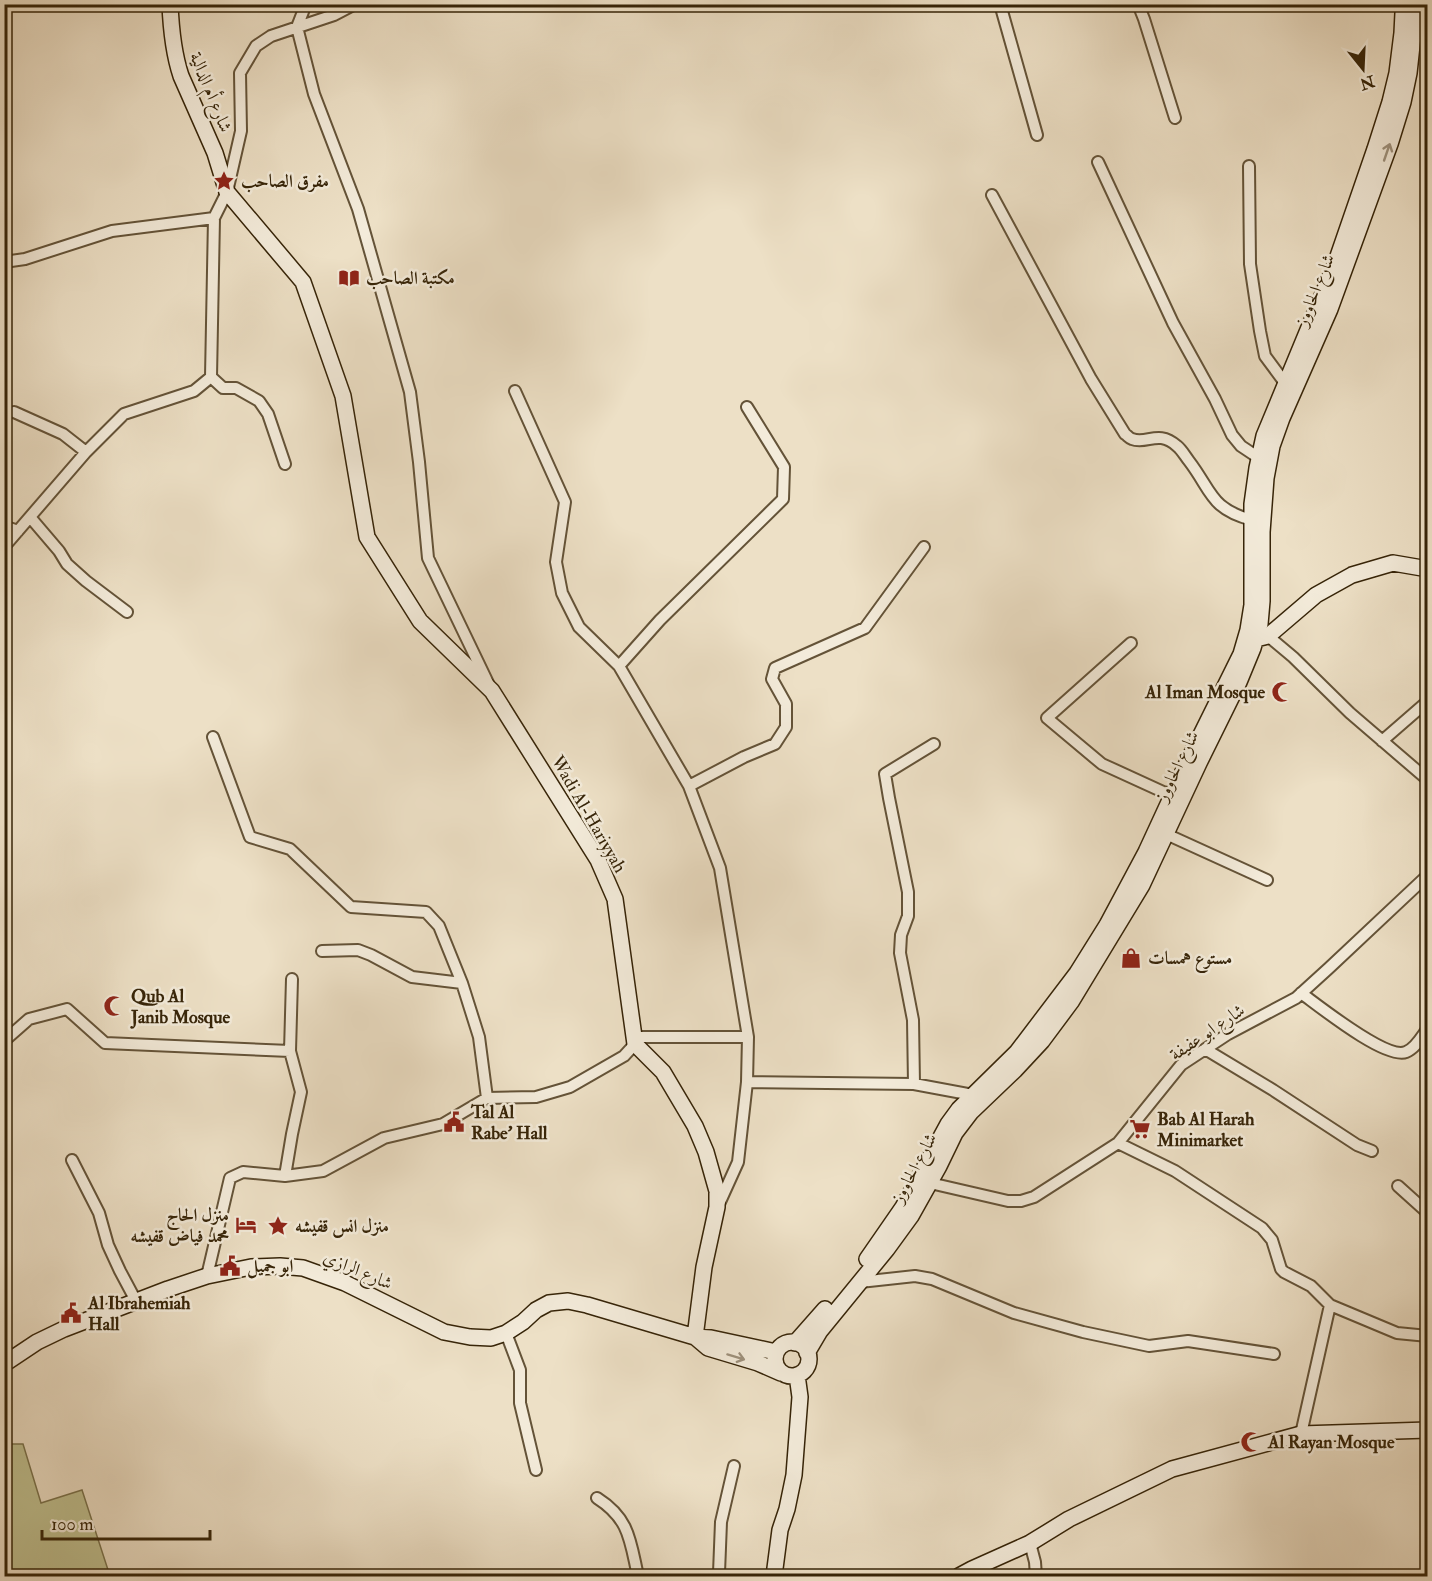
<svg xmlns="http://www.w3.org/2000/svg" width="1432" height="1581" font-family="'IM FELL Double Pica',Amiri,serif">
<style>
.green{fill:#bfc090;stroke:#7a724c;stroke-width:1.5}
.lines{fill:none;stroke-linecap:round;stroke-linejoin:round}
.street-casing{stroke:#645338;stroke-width:14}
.secondary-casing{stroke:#362408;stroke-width:18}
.street{stroke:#f3ebda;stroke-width:10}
.secondary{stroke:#f3ebda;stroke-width:15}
.oneway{stroke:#9e917c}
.labels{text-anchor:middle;stroke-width:5;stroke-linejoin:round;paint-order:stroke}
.street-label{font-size:18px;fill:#362408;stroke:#f3ebda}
.poi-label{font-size:18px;font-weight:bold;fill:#362408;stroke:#f3ebda;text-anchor:start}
</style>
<rect width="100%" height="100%" fill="#ede0c6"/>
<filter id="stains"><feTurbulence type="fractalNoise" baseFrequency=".00333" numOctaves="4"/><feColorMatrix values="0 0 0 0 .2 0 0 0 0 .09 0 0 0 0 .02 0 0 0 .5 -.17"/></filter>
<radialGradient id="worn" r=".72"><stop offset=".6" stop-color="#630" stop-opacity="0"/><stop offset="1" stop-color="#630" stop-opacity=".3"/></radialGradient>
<!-- green -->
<path class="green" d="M5,1444H23L41,1503L82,1490L110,1576H5Z"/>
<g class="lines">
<!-- street casing -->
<g class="street-casing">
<path id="street" d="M306,4L297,27L314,94L358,209L410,392L419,462L428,558L488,683
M1000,4L1037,135
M1138,4L1144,19L1175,118
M1098,162L1173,323L1215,399L1232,435L1241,446L1259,458
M1249,166L1250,264L1260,331L1265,356L1285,383
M992,195L1091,379L1125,434C1127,435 1129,438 1132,439C1147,445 1158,429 1177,446C1182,450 1185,456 1189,461C1212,491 1210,509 1252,520
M4,262L25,259L112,231L214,218L227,192L241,131L240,73L256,46L271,36L334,15L355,4
M211,377L223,388H236L259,401L268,414L285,464
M515,391L565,502L556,562L562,593L579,627L619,666L689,786L720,868L748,1037L747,1082L738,1162L719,1204
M14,412L63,434L86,452
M30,517L59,551L67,564L86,581L127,612
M4,526L18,531
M4,547L86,452L124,414L194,391L211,377L214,218
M1268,636L1293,657L1350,713L1428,780
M1131,643L1047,718L1102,764L1172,796
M619,666L660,620L783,499L784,467L747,407
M213,737L250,837L290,849L351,907L426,912L439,926L462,983L479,1037L487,1098
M1382,741L1428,701
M689,786L744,757L775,744L786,727V704L772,679L775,668L865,628L924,547
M1166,834L1267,880
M322,951L358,950L371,955L412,977L462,983
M1301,993C1319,1006 1386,1060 1406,1052C1416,1048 1422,1036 1428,1028
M635,1037H748
M4,1041L29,1019L67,1009L105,1043L290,1051
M1205,1049L1273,1090L1357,1145L1372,1151
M747,1082L914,1084L973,1095
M914,1084L913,1020L900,953L901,935L908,916V892L889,798L885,774L934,744
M1118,1143L1175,1171L1262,1228L1272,1240L1281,1269L1284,1272L1311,1286L1330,1305L1397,1333L1428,1336
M72,1160L99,1213L108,1245L120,1271L136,1301
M285,1176L292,1134L301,1092L290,1051L292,979
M930,1183L1008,1201H1021L1034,1197L1118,1143L1181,1065L1228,1034L1296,998L1329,968L1428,875
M1398,1186L1428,1213
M207,1276L230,1178L243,1172L285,1176L323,1171L384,1138L443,1124L487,1098L536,1097L570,1087L624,1056L635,1044
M860,1282L915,1276L932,1279L1014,1313L1083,1332L1149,1346L1188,1341L1274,1354
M506,1333L520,1370V1403L536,1470
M1301,1434L1330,1305
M597,1498C630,1519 630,1541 638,1576
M1030,1543L1035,1562L1036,1576
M721,1576L719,1573L721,1522L734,1466"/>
</g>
<!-- secondary casing -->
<g class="secondary-casing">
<path id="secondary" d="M170,4C171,29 173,52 181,76L215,153L227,192L303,282L343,396L367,537L420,621L492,691L598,860L615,899L635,1044L663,1072L695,1126L706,1152L717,1191V1207L704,1267L695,1337
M1250,638L1256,639L1268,636L1316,595L1352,575L1393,563L1428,569
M867,1259L903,1207L948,1124L959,1109L1017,1052L1077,973L1107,925L1146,852L1188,761L1241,654L1248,630L1252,605V504L1257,468L1264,436L1335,265L1375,149L1390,102L1397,73L1402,33L1403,13
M695,1337L708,1348L758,1363L781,1373
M775 1359a17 17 0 1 1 34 0a17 17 0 1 1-34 0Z
M795,1343L825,1309
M807,1353L820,1331L887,1249L911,1216L939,1166L955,1133L971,1112L1015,1070L1042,1041L1071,1002L1142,885L1199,763L1239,682L1253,648L1260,624L1262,601V532L1266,478L1272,446L1282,418L1330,309L1390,144L1403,102L1409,73L1413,36L1414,4
M4,1364L37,1342L64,1329L168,1289L207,1276L251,1267L280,1266L303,1268L345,1283L444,1332L470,1337L491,1338L506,1333L523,1322L536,1310L549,1303L568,1301L587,1305L695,1337L711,1338L776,1352
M774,1576L780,1530L787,1509L794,1475L800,1397L797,1375
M959,1576L972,1569L1030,1543L1069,1519L1172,1469L1301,1434L1428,1430"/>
</g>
<!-- street -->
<use href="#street" class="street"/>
<!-- secondary -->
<use href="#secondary" class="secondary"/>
</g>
<!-- one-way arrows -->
<defs><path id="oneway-shaft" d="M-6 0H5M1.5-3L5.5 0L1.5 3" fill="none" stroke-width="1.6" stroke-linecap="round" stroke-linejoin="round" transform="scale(1.5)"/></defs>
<g class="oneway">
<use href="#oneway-shaft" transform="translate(1387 152) rotate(-71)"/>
<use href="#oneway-shaft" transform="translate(736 1357) rotate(17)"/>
</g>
<!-- icons -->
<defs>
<g id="sight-bare" transform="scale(1.62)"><path d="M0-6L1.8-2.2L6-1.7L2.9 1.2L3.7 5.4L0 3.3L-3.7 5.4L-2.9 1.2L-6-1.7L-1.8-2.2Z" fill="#8f2418" stroke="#f3ebda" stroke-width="2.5" paint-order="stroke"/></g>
<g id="library-bare" transform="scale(1.62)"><path d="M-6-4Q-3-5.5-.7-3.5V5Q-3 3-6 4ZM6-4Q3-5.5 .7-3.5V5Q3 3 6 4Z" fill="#8f2418" stroke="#f3ebda" stroke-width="2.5" paint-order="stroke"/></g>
<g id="mosque-bare" transform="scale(1.62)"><path d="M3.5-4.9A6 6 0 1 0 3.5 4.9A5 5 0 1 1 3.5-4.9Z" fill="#8f2418" stroke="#f3ebda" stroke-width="2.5" paint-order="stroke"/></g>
<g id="shop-bare" transform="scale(1.62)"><path d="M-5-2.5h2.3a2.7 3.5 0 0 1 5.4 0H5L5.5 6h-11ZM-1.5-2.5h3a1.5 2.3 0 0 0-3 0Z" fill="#8f2418" stroke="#f3ebda" stroke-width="2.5" paint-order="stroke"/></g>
<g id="civic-bare" transform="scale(1.62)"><path d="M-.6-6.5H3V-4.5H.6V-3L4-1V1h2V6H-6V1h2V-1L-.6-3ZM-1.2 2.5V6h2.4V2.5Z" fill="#8f2418" stroke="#f3ebda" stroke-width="2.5" paint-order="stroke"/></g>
<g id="supermarket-bare" transform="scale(1.62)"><path d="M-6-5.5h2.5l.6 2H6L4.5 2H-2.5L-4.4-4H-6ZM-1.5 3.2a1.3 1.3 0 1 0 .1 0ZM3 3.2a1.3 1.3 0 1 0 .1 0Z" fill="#8f2418" stroke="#f3ebda" stroke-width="2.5" paint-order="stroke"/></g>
<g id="hotel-bare" transform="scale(1.62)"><path d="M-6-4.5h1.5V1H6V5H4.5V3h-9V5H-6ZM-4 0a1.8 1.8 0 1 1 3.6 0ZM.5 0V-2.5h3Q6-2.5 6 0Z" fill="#8f2418" stroke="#f3ebda" stroke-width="2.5" paint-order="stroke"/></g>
</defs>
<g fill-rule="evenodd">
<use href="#sight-bare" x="224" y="181"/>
<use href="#library-bare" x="349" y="278"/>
<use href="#mosque-bare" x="1282" y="692"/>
<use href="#shop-bare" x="1131" y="958"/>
<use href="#mosque-bare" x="114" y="1006"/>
<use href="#civic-bare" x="454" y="1122"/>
<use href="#supermarket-bare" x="1140" y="1129"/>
<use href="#hotel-bare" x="246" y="1225"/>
<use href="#sight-bare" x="278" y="1226"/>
<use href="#civic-bare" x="230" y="1266"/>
<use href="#civic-bare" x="71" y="1313"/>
<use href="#mosque-bare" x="1251" y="1442"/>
</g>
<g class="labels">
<!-- street labels -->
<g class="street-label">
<text transform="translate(211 92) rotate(68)" y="6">شارع أم الدالية</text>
<text transform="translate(1315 290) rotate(-68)" y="6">شارع الحاووز</text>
<text transform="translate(1177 766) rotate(-64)" y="6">شارع الحاووز</text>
<text transform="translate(589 814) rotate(60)" y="6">Wadi Al-Hariyyah</text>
<text transform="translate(1207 1032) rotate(-34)" y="6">شارع ابو عفيفة</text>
<text transform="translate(914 1168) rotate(-62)" y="6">شارع الحاووز</text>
<text transform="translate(358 1270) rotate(23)" y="6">شارع الرازي</text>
</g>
<!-- poi labels -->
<g class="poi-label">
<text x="241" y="187">مفرق الصاحب</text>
<text x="366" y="284">مكتبة الصاحب</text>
<text x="1265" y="698" text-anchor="end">Al Iman Mosque</text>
<text x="1148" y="964">مستوع همسات</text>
<text x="131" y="1002">Qub Al<tspan x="131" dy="21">Janib Mosque</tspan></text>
<text x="471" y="1118">Tal Al<tspan x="471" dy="21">Rabe' Hall</tspan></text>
<text x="1157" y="1125">Bab Al Harah<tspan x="1157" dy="21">Minimarket</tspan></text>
<text x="229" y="1221" text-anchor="end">منزل الحاج<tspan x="229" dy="21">محمد فياض قفيشه</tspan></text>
<text x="295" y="1232">منزل انس قفيشه</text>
<text x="247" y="1272">ابو جميل</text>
<text x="88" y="1309">Al Ibrahemiah<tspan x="88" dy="21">Hall</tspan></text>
<text x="1268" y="1448">Al Rayan Mosque</text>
</g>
</g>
<!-- margin -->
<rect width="1432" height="1581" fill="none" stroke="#ede0c6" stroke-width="24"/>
<rect x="6" y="6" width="1420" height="1569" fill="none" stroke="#362408" stroke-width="3"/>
<rect x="12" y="12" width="1408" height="1557" fill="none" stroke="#362408" stroke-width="1.5"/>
<!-- north arrow -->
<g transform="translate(1363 69) rotate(162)" stroke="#f3ebda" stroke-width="4.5" paint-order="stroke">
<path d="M0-4.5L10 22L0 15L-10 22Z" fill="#362408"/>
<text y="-9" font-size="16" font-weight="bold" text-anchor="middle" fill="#362408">N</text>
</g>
<!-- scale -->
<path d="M42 1530v9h168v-9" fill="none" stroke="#362408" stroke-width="3"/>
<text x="51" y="1530" font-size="18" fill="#362408" stroke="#f3ebda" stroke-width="4.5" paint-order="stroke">100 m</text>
<rect width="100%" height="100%" filter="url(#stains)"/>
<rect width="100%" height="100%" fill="url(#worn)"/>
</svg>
